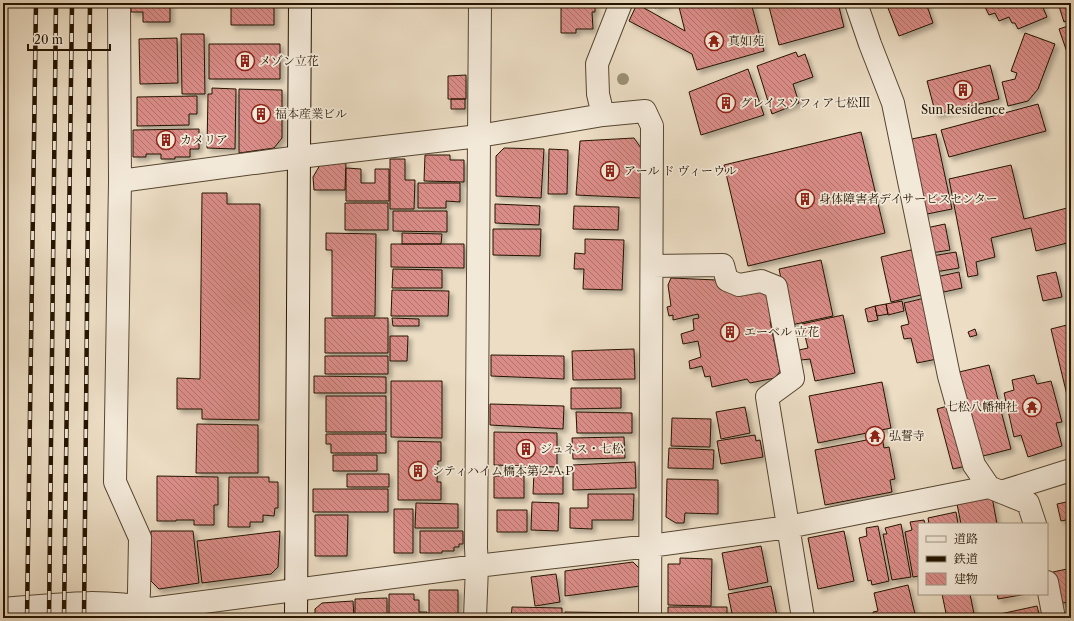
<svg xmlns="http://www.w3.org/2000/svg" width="1074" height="621" font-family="'Libre Caslon Text','Noto Serif JP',serif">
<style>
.building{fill:url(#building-back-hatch);stroke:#241400;filter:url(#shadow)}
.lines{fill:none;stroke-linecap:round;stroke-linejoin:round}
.street-casing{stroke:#564631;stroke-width:24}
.secondary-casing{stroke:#241400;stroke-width:24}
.street{stroke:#f3e9d9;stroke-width:22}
.secondary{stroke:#f3e9d9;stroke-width:22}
.rail-casing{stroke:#241400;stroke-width:4.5}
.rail{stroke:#f3e9d9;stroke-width:3;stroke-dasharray:9;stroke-linecap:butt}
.tree{fill:#9a9075}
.labels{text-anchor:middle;stroke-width:3.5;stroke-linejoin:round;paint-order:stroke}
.poi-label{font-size:12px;fill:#241400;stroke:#f3e9d9;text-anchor:start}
</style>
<defs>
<pattern id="building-back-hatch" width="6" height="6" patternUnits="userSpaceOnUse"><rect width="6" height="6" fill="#da8d88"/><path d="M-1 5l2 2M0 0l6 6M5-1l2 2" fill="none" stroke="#b1726d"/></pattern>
<filter id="shadow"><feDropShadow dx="3.5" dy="3.5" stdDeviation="2" flood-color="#0004"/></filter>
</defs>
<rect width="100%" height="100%" fill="#ecddc4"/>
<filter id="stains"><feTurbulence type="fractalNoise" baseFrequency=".005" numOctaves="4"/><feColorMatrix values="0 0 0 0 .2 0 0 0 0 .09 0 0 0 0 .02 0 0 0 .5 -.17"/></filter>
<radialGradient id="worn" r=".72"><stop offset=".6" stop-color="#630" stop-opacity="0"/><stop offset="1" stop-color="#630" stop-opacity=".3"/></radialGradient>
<!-- building -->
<path class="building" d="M131,3H170V22H143V12H131Z
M231,3H274V25H231Z
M561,3H595V12H592L593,29H576V33H561Z
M654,3H672L655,8Z
M678,3H751L764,51L697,70L692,54L629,21L637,4L685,31Z
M768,3H838L844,27L779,45Z
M886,3H926L933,23L899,36Z
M983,3H1041L1047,17L1018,29L1015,23H1012L1009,17L999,21L995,13L989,15Z
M1058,3H1071V19L1064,22Z
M1071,25V54L1068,55L1059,29Z
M1025,33L1055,44L1038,89L1028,101L1008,106L1002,82L1015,79L1017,73L1011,71Z
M181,34H204L205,94H182Z
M177,38L178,83L140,84L139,39Z
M209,44H280V79H209Z
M796,52L798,57L805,54L813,77L793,84L799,103L772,114L757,66Z
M990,65L999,99L936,115L927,81Z
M748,69L764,115L701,135L689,92Z
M466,75V99H448V76Z
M212,88L236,89L235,149L207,148L208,94H212Z
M239,89L282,90V138L274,148L239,153Z
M197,96V114H189V125L137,126V97Z
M451,99H465V109H451Z
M1038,104L1046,131L949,157L941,130Z
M199,129V149H190V157H175V159H161V154H146V157H133V130Z
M861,132L885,233L748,266L724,165Z
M936,134L952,209L922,215L907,140Z
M634,138L641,148V198L576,195L580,141Z
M504,148L544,149L541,198L496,196V156Z
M549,149L568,150L567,194H548Z
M425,155H450V160H464V182L424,181Z
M390,159H405V180H415L414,209H390Z
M346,162L345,190H314L313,177L320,165Z
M1011,165L1024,219L1071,207V242L1036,251L1031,228L991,238L995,257L976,262L978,275L968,277L949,179Z
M346,168L361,169V183H375V169H389V201H346Z
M418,183H460V202L446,201V208H418Z
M202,193H227V204H260L259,420L202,419V409H177V378L200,379Z
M345,203H388V230H345Z
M495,204L540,206L539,225L495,223Z
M574,206L619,207L618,230L573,229Z
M393,211H447V232L393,231Z
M945,224L950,250L931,253L926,228Z
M493,229H541L540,256L493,255Z
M326,233L376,234L375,316H332V250H326Z
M402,233L442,234L441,244H402Z
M585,239L624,240L622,290L583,289L584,269H574L575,253L585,254Z
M391,244H464V268L391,267Z
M915,249L925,294L891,302L881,257Z
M956,252L959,268L935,272L932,256Z
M821,260L833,316L791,325L779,269Z
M393,269L442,270V288H392Z
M959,272L962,288L939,293L936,277Z
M1056,272L1062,297L1043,301L1037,276Z
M671,278L717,280L721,290L727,286L770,294L776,320L770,321L780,371L775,378L750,383L747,379L712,387L710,376L705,377L702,366L690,369L689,361L701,357L698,341L683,344L681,334L694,330L693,319L699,318L698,314L673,320V315L669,316L667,307L671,306L668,285Z
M392,290L449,291L448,316H391Z
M929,297L942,358L917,363L911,338L904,339L901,326L909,324L904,303Z
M902,301L904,311L888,315L886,304Z
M886,304L888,314L877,316L875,306Z
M875,306L878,320L868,322L865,309Z
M843,315L855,373L815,381L810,359L801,360L799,350L808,348L802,324Z
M325,318H388V353H325Z
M392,318L419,319V326H393Z
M1071,324V394L1067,395L1051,329Z
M975,329L977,335L970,337L968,332Z
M390,336H408L407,361H390Z
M634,349L635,379L573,380L572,351Z
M491,355L564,356V379L491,376Z
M325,356H388V374H325Z
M989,365L1011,449L983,456L959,372Z
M1034,375L1037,384L1051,381L1062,422L1056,423L1062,446L1028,457L1021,435L1014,437L1004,393L1014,390L1012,380Z
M314,376L386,377V393H314Z
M391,381H442V438L391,437Z
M882,382L891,428L818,443L809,396Z
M571,388H621V408L571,409Z
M326,396H386V432H326Z
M490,404L564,406L563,429L490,425Z
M951,405L966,466L953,469L937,409Z
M745,407L750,433L721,439L716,412Z
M576,412L632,413V433H577Z
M672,418L711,419L710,447L671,446Z
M197,424L258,425V473H196Z
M494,432L557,433V467L494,465Z
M326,434H386V453H331V444H326Z
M755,435L756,441L760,440L763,457L721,464L717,441Z
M624,437L625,458L573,459L572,438Z
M882,437L884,448L889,447L895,479L890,480L892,492L825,505L815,450Z
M398,441L441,442V461H438L437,482H441V500H398Z
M669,448L714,450L713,469L668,468Z
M333,455H377V471H333Z
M635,462L636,488L573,490V465Z
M534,472H563V494H533Z
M347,474H389V487H347Z
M157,476L218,477V505H214V525H194V520H176V521H157Z
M494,476H524V498H494Z
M229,477H269V482H278V508H275L274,516L263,515V522H250V527H228Z
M667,479L718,480V514L685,513L684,523H676L666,517Z
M313,489H388V512H313Z
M588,494H634L633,520H592V529L570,528V508H588Z
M992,497L997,524H961L957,504Z
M1071,501V519L1061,521L1057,504Z
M532,502L559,503L558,531L531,530Z
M416,503L458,504V528H415Z
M394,509H413V553H394Z
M497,510H527V532H497Z
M956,512L958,524H929L928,518Z
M315,515H348L347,556H315Z
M924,520L925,524H919V576L913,577L905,532L912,530L910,522Z
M901,524L911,577L892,580L883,534H887L885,528Z
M878,526L889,581L872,585L871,580L868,581L859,538L867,536L866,528Z
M151,531H193L199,583L159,589L151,581Z
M280,531L278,567L271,574L202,583L197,541Z
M420,531H463V544H459V547H454V551H442V553H420Z
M844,531L854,581L818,589L808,538Z
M761,546L768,582L729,590L722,553Z
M680,558L712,559L711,606L668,605V564H680Z
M633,562L640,569V586L565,596V571Z
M1067,569L1069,579L1071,578V601L1060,604L1053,572Z
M556,574L560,602L535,606L531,577Z
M908,585L916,618H874L873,612L878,611L874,593Z
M771,586L777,616L768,618H733L728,594Z
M429,590H458V618H429Z
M389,594H414V600H419V612H427V618H389Z
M942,594H970L974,614L947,618Z
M997,594H1027L998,599Z
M387,598V618H355V599Z
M353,601L354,618H315V609L322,603Z
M1037,606L1040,618H1001L1000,614Z
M512,607L562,608V618H511Z
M668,607H727V618H668Z
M565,612L640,613V618H565Z
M247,615H267L266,618H227L247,617Z"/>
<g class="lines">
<!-- street casing -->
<g class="street-casing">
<path id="street" d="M119,3L120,181L115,482L140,538L139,592L137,618
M621,3L597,64L598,94L603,115L645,111L652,126L650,618
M856,3L870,44L893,103L949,376L974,465L989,487L1028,503L1035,524
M120,181L299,157L479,136L603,115
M652,266L723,265L727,280L739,285L761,281L776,287L793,378L767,397L803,618
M1001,492L1071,470
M1047,582L1054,618
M3,609C52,605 102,598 150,609L477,566L650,546L788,527L989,487
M475,618L477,566L476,548L480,3"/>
</g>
<!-- secondary casing -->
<g class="secondary-casing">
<path id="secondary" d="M296,618L300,3"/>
</g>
<!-- street -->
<use href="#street" class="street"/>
<!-- secondary -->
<use href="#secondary" class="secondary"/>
<!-- rail casing -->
<g class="rail-casing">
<path id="rail" d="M27,618L36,3
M49,618L56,3
M64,618L72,3
M84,618L90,3"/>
</g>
<!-- rail -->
<use href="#rail" class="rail"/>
</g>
<!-- trees -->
<circle class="tree" cx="623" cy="79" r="6"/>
<!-- icons -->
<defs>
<g id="temple-ring" transform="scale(1)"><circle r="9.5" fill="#f3e9d9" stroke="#8f2418" stroke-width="1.5"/><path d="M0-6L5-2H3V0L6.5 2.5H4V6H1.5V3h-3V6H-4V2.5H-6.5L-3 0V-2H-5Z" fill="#8f2418"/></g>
<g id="building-ring" transform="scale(1)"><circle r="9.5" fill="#f3e9d9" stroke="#8f2418" stroke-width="1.5"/><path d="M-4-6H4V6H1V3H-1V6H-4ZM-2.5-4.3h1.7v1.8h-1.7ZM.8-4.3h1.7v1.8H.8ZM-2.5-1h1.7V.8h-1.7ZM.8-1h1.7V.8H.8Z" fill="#8f2418"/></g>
</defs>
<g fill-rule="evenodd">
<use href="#temple-ring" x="714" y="41"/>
<use href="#building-ring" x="245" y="61"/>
<use href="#building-ring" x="963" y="90"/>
<use href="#building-ring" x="726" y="103"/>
<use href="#building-ring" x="261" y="114"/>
<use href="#building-ring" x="166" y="140"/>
<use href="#building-ring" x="610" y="171"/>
<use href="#building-ring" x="805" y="199"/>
<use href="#building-ring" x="730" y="332"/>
<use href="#temple-ring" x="1032" y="407"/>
<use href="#temple-ring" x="875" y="436"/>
<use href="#building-ring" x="526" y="449"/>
<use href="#building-ring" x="418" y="471"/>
</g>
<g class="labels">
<!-- poi labels -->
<g class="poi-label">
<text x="728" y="45">真如苑</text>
<text x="259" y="65">メゾン立花</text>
<text x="740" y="107">グレイスソフィア七松Ⅲ</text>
<text x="963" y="114" text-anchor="middle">Sun Residence</text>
<text x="275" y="118">福本産業ビル</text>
<text x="180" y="144">カメリア</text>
<text x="624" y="175">アール ド ヴィーウル</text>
<text x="819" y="203">身体障害者デイサービスセンター</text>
<text x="744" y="336">エーベル 立花</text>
<text x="1018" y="411" text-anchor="end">七松八幡神社</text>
<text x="889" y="440">弘誓寺</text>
<text x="540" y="453">ジュネス・七松</text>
<text x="432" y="475">シティハイム橋本第２ＡＰ</text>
</g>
</g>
<!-- margin -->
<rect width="1074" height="621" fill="none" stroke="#ecddc4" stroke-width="16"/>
<rect x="4" y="4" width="1066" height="613" fill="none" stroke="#241400" stroke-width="2"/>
<rect x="8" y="8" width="1058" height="605" fill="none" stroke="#241400"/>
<!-- legend -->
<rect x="918" y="523" width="130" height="72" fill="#f3e9d9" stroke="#a09482"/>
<rect x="926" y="536" width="20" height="6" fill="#f3e9d9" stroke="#a09482"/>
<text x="954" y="543" font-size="12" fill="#241400">道路</text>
<rect x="926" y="556" width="20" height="6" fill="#241400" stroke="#a09482"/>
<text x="954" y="563" font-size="12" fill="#241400">鉄道</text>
<rect x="926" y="573" width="20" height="12" fill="url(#building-back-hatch)" stroke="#a09482"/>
<text x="954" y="583" font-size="12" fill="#241400">建物</text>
<!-- scale -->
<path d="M28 44v6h82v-6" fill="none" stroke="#241400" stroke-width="2"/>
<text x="34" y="44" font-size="12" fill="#241400" stroke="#f3e9d9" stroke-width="3" paint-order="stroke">20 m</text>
<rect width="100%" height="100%" filter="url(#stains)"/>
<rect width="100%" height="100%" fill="url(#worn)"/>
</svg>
